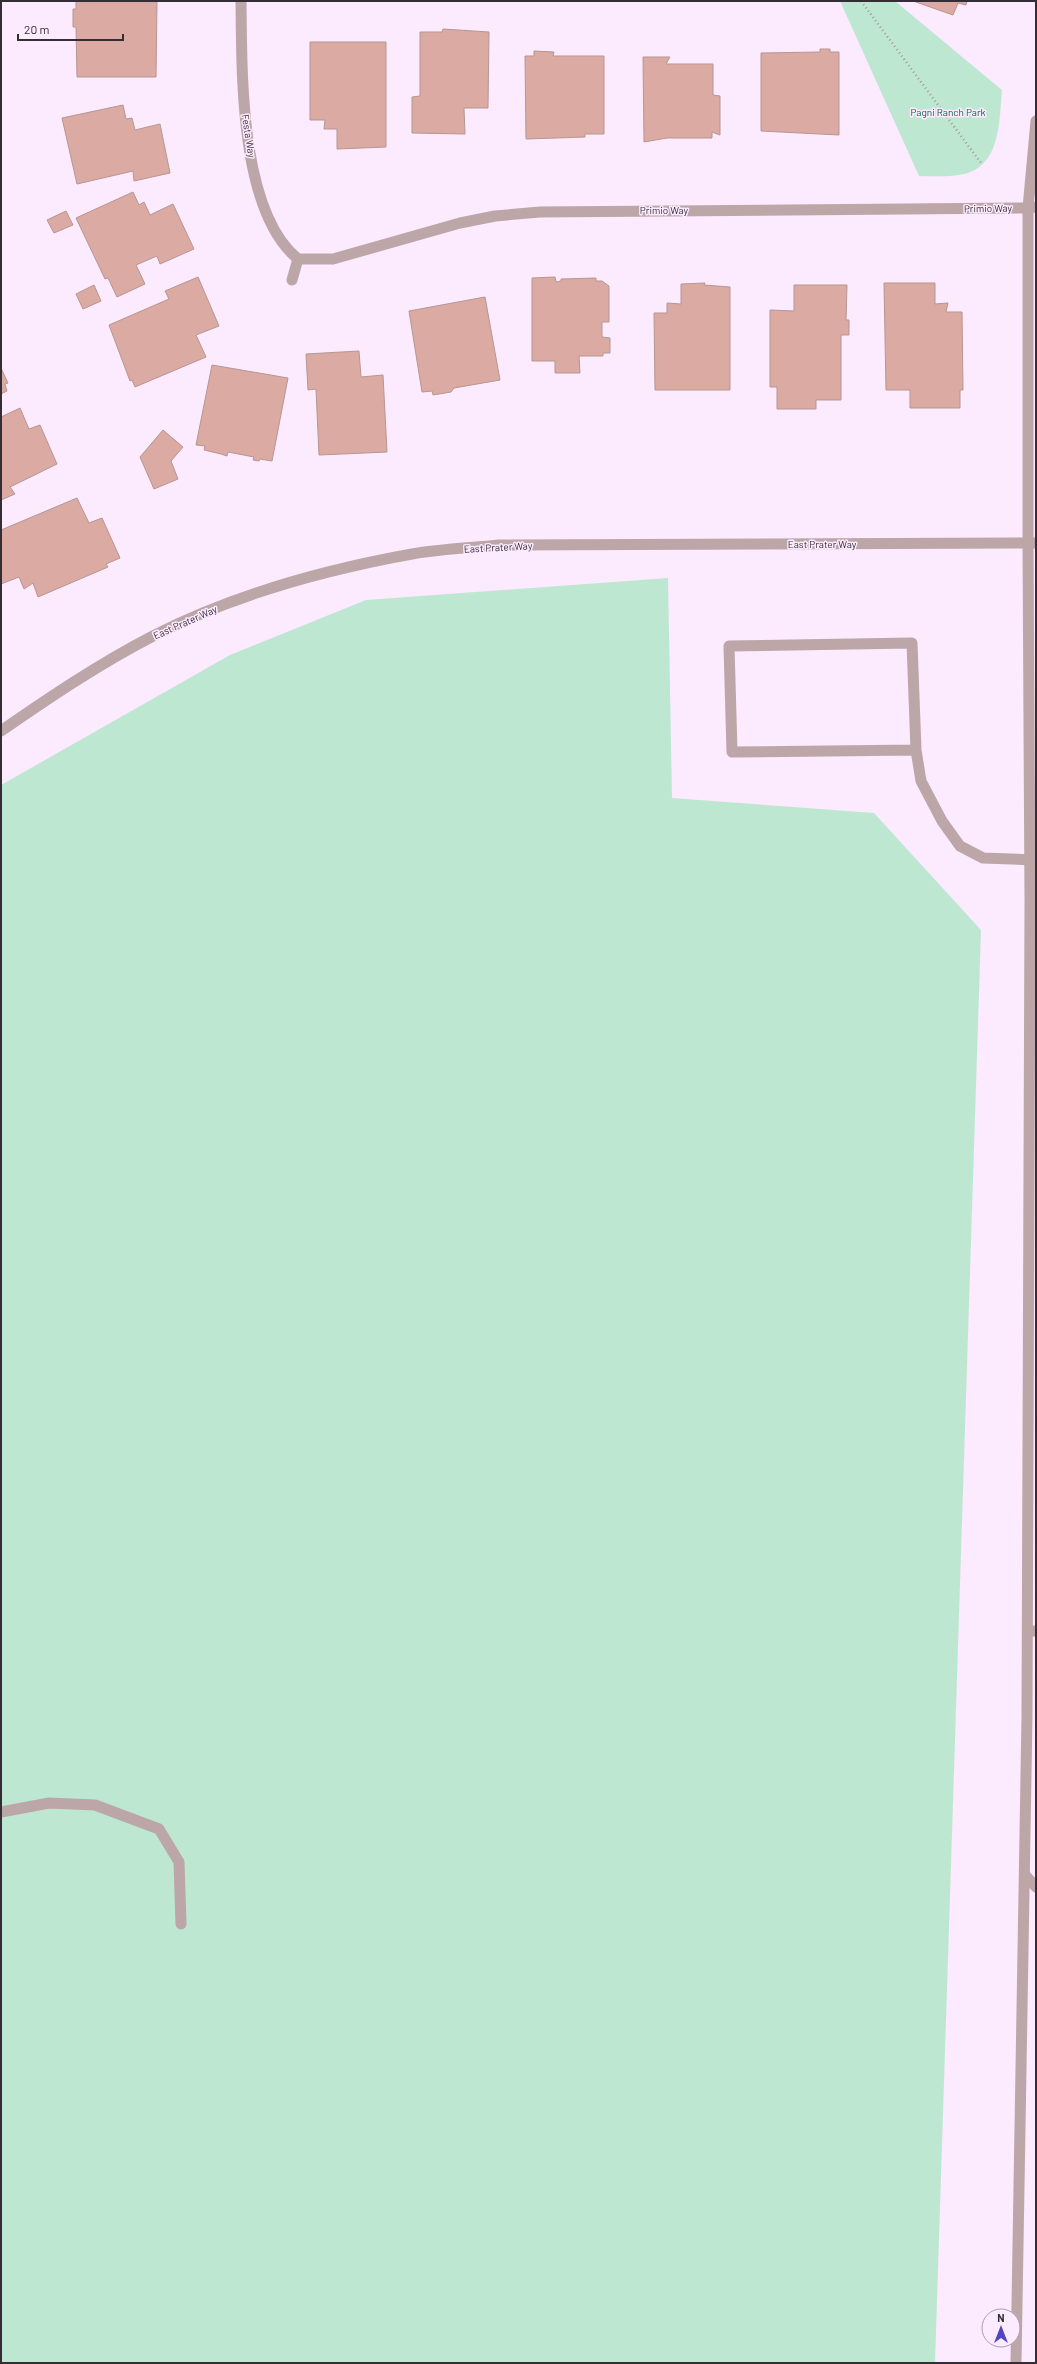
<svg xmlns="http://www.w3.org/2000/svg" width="1037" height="2364" font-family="Barlow,sans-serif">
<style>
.green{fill:#bee7d2}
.building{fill:#daaaa3;stroke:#b79691}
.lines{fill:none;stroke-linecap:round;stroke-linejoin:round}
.path{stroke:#a497a6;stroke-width:2.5;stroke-dasharray:1 3;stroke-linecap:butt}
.service{stroke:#bca6a7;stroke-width:11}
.minor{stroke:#bca6a7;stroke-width:11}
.tertiary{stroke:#bca6a7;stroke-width:11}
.labels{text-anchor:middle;stroke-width:3;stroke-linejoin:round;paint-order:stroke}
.park-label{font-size:10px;fill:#0f5e41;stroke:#fceafe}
.street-label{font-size:10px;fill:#352d36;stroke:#fceafe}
</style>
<rect width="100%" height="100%" fill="#fceafe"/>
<!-- green -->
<path class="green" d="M840,1H895L1002,90C999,123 1001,169 959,175C946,177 932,176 919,176Z
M668,578L672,798L874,813L981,930L935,2363H1V785L230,655L366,600Z"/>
<!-- building -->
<path class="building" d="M76,1H157L156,77H77L76,27H73V9H76Z
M913,1H967L966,5L958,3L953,15Z
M443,29L489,32L488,108H464L465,134L412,133V97L420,96V32H442Z
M310,42H386V147L337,149V129H324L325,120H310Z
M820,49H830V52H839V135L761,131V53L820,52Z
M534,51L554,52L553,56H604V134H585V137L526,139L525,56H534Z
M643,57H670L666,64H713V95L720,96V135L712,132V138H667L644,142Z
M123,105L126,119L132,118L135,130L160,124L170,173L134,181L133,171L77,184L62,118Z
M133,192L139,205L144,202L150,215L173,204L194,249L160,264L157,256L136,265L145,284L117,297L108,278L105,279L76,218Z
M66,211L73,225L54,233L47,220Z
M198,277L219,326L196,335L206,357L135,387L132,380L130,381L109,325L169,299L165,291Z
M555,277L556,282L561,281V279L596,278V281H602L609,286V322H602V337L610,338V353H603V356H579L580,373H555V361H532V278Z
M705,283L704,285L730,287V390H655L654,313H667V303L681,304V284Z
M884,283H935V304L948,303L946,312H962L963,390H960V408H910V390H886Z
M94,285L101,301L83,309L76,294Z
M794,285H847L846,320H849V335H841V400H816V409H777V387H770V310L794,311Z
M485,297L500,380L454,388L451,392L433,395L432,391L422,392L409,311Z
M359,351L361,377L383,375L387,452L319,455L316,389L308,390L306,354Z
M212,365L288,378L272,461L260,459L259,461L253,460L254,457L228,452L227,456L221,454L204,450L205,446L196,445Z
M1,368L8,383L5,384L7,391L1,394Z
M20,408L29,429L40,425L57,464L10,487L15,494L1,500V417Z
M163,430L183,447L171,461L178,479L154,489L140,457Z
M77,498L89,523L102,518L120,558L106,564L108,567L38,597L33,583L24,589L19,577L1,584V530Z"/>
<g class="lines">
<!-- path -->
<path class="path" d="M861,1L981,163"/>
<!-- service -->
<path class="service" d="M916,750L912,643L729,646L732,752L916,750L921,781L942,821L960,846L983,858L1036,860
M1028,1631H1036
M1,1812L49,1803L95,1805L159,1829L179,1862L181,1924
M1025,1875L1036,1887"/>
<!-- minor -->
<path class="minor" d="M241,1C242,72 239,211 298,259
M298,259H333L460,223L495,216L540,212L1028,208L1036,121
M292,280L298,259
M1016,2363L1027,1716L1030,902L1028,543H1036"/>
<!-- tertiary -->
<path class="tertiary" d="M1,731C50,697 99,664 153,636C233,595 323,570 412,554C440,549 470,548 499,545L1028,543V208L1036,207"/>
</g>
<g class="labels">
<!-- park labels -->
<g class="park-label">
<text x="948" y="116">Pagni Ranch Park</text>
</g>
<!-- street labels -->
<g class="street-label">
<text transform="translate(249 136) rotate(81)" y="4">Festa Way</text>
<text transform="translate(988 208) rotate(-1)" y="4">Primio Way</text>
<text x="664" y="214">Primio Way</text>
<text x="822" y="548">East Prater Way</text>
<text transform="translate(498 547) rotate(-3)" y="4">East Prater Way</text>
<text transform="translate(185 622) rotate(-24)" y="4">East Prater Way</text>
</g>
</g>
<!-- border -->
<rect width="1037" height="2364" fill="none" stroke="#352d36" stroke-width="4"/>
<!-- north arrow -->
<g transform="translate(1001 2328)"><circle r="19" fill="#fceafe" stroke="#ac9eae"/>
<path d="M0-3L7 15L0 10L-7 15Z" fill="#4f47be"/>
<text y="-6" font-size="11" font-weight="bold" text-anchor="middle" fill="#352d36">N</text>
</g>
<!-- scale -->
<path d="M18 34v6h105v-6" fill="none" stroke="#352d36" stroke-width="2"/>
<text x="24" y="34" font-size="12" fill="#352d36" stroke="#fceafe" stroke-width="3" paint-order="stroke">20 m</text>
</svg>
